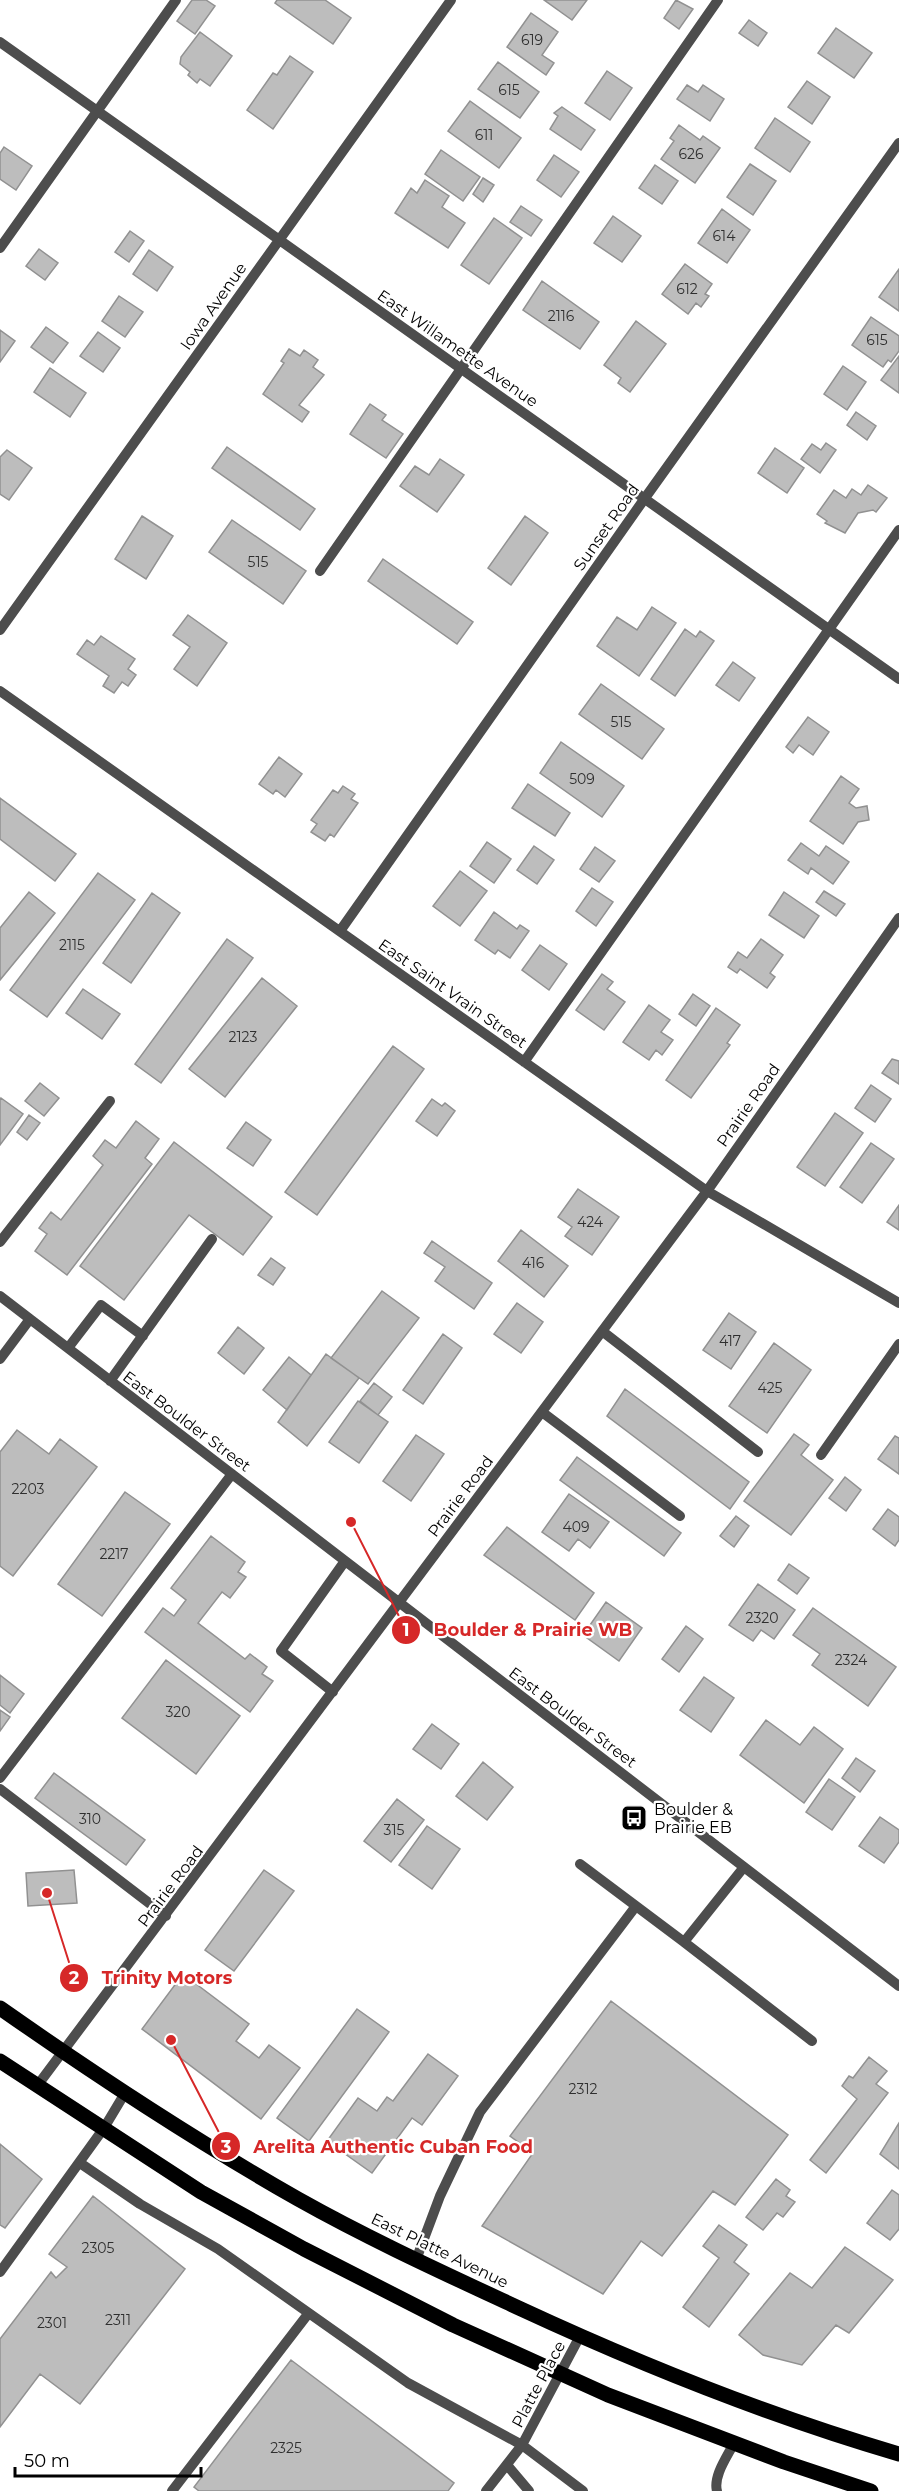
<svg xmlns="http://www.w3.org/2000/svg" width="899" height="2491" font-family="Montserrat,sans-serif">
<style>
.building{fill:#bdbdbd;stroke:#919191;stroke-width:1.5}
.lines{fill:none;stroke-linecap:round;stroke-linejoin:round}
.minor{stroke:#4d4d4d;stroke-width:10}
.major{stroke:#000;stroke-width:15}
.labels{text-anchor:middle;stroke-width:4.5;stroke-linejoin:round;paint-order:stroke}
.number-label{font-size:14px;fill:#2f2f2f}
.street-label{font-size:16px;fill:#000;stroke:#fff}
.poi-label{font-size:16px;fill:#000;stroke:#fff;text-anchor:start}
.leader{fill:none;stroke:#d62828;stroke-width:2}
.callout-dot{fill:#d62828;stroke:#fff;stroke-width:2}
.mark-label{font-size:18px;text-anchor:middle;font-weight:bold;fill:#fff}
.callout-label{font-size:18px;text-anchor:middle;font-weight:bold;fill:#d62828;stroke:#fff;stroke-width:4.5;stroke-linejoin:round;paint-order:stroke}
</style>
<rect width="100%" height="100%" fill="#fff"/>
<!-- building -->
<path class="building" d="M192,0H206L215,6L195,34L177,21Z
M277,0H325L351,18L333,44L275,3Z
M544,0H587L572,20Z
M676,0L693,9L679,29L664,18Z
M531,13L558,32L542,55L554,63L546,75L507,47Z
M749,20L767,33L758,46L739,33Z
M836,28L872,53L854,78L818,53Z
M200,32L232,56L210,86L200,79L197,83L188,75L190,72L180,64L181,57Z
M290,56L313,72L273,129L247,110L273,73L277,75Z
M498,62L539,92L520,118L478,89Z
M607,71L632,88L610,120L585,103Z
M807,81L830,97L812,124L788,107Z
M687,85L698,92L703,85L724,99L710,121L677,99Z
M470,101L521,138L499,168L448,131Z
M562,107L595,130L581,150L550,129L558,116L554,113Z
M775,118L810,142L790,172L755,148Z
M679,125L700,140L703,136L720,148L695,183L661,159L674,141L670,138Z
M4,147L32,166L16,190L0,179V153Z
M441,150L480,177L463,201L425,174Z
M554,155L579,172L561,197L537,180Z
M750,164L776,181L753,215L727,197Z
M655,165L678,181L662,204L639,188Z
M483,178L494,185L483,202L473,194Z
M425,180L449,196L442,207L465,223L448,248L395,213L411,188L417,193Z
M521,206L542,220L531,236L510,222Z
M722,209L750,230L727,263L698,243Z
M613,216L641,236L622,262L594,243Z
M494,218L522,238L489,284L461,265Z
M130,231L144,241L129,262L115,252Z
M39,249L58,263L45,280L26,266Z
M149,250L173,267L157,291L133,274Z
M685,264L712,284L705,294L709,296L701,307L696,303L688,314L662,294Z
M899,269V311L879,297Z
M542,281L599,322L580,349L523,310Z
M119,296L143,312L125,337L102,321Z
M871,317L899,336V351L891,362L888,360L883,367L852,345Z
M636,321L666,344L630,392L618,383L621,378L604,365Z
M46,327L68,343L53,363L31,347Z
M0,330L15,341L0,362Z
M98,332L120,348L103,372L80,356Z
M289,349L300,356L304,350L318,360L313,367L324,375L299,405L309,412L302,422L263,394L284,363L281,361Z
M899,356V393L881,380Z
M843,366L866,382L847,410L824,394Z
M50,368L86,393L70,417L34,392Z
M370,404L386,415L382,420L403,434L386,458L350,434Z
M856,412L876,426L867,440L847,425Z
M826,443L836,450L820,473L801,459L812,444L821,450Z
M227,447L315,509L300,530L212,468Z
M775,448L804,468L787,493L758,473Z
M7,450L32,468L9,500L0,494V457Z
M440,459L464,475L437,512L400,486L415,466L429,475Z
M868,485L887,498L876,512L873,510L858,513L845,533L825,523L827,521L817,514L834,490L846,498L852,489L861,495Z
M142,516L173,536L146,579L115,559Z
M525,516L548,533L511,585L488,568Z
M232,520L306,571L283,604L209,552Z
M383,559L473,622L457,644L368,581Z
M652,607L676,623L639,676L597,646L617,617L637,630Z
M188,615L227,643L197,686L174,669L190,647L173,635Z
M685,629L696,637L700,631L714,641L675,696L651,679Z
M101,636L135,659L128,669L136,675L128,686L122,682L114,693L103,686L109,676L77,654L87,640L94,645Z
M733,662L755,678L739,701L716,685Z
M601,684L664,729L642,759L579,714Z
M808,717L829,732L813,755L799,745L793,753L786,747Z
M561,742L624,786L602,817L540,773Z
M279,757L302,774L285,797L276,790L273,794L259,784Z
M841,776L859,789L849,803L856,808L867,806L869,820L858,822L843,844L810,821Z
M528,784L570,813L555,836L512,808Z
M343,786L355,794L351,799L358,803L334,837L330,834L325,841L311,832L317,824L311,820L333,790L338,793Z
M0,798L76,854L55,881L0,839Z
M487,842L511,859L494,883L470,866Z
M801,843L819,856L826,846L849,862L833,884L811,868L808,874L788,860Z
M534,846L554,860L537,884L517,870Z
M595,847L615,861L599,882L580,869Z
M460,871L487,891L460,926L433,906Z
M98,873L135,900L47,1017L10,990Z
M592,888L613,902L596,926L576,911Z
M824,891L845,904L836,916L816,902Z
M29,892L55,913L0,980V928Z
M784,892L819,916L804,938L769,915Z
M152,893L180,913L131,983L103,963Z
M494,912L517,929L520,925L529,931L510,958L498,950L495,954L475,940Z
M227,939L253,958L161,1083L135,1064Z
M761,939L783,955L770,973L775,977L767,988L740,969L737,973L728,967L738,952L747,958Z
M540,945L567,964L549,990L522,970Z
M602,974L613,982L607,989L625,1002L604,1030L576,1010Z
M262,978L297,1006L225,1097L189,1069Z
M83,989L120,1014L102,1039L66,1013Z
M693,994L710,1006L696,1026L679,1014Z
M649,1005L670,1020L661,1032L673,1040L662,1055L656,1050L649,1060L623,1042Z
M716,1008L740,1025L727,1043L730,1045L691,1098L666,1080Z
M393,1046L424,1069L317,1215L285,1192Z
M892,1059L899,1061V1084L882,1073Z
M40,1083L59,1098L44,1116L25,1101Z
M871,1085L891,1099L875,1122L855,1108Z
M1,1098L23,1114L0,1145V1100Z
M432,1099L442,1106L445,1103L455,1111L437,1136L416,1121Z
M835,1113L863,1133L825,1186L797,1167Z
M29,1115L40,1123L27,1140L17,1132Z
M136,1121L159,1139L145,1158L152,1164L67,1275L35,1251L47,1234L39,1228L51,1212L61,1220L103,1165L93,1156L105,1140L116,1148Z
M246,1122L271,1140L253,1166L227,1148Z
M174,1142L272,1217L243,1255L189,1215L124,1300L80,1266Z
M871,1143L894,1159L862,1203L840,1187Z
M578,1189L619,1217L592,1255L565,1236L572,1227L558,1217Z
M899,1205V1230L887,1222Z
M521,1230L568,1266L544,1297L498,1261Z
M432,1241L492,1283L474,1309L435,1281L445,1267L424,1253Z
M271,1258L285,1268L273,1285L258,1275Z
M382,1291L419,1318L368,1384L331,1358Z
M517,1303L543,1322L521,1353L494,1334Z
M729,1313L756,1332L731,1369L703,1350Z
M238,1327L264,1348L244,1374L218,1353Z
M443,1334L462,1348L423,1404L403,1390Z
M774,1343L811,1370L767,1433L729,1406Z
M326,1354L359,1378L307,1446L278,1422Z
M289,1357L311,1375L287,1410L263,1390Z
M374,1383L392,1397L378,1415L360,1401Z
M625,1389L749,1482L730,1509L607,1416Z
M358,1401L388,1422L359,1463L329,1442Z
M17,1430L49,1454L60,1439L97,1467L13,1576L0,1566V1452Z
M794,1434L809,1445L801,1455L833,1480L791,1535L744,1501Z
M416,1435L444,1454L411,1501L383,1481Z
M895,1436L899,1438V1474L878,1459Z
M577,1457L681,1533L664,1556L560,1480Z
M845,1477L861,1490L846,1511L829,1498Z
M125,1492L170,1524L102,1616L58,1584Z
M569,1494L609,1522L590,1548L578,1539L569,1551L542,1532Z
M888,1509L899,1517V1540L895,1546L873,1529Z
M736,1516L749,1526L734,1547L720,1536Z
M507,1527L594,1593L575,1620L484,1555Z
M211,1536L245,1562L238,1572L246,1577L230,1598L222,1592L198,1623L245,1659L250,1654L267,1667L262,1674L273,1681L250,1712L145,1632L163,1608L174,1616L186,1600L171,1588Z
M789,1564L809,1578L797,1594L778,1580Z
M758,1584L795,1610L774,1639L761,1630L753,1641L729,1625Z
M606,1602L642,1628L619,1661L583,1635Z
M813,1608L896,1667L868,1706L812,1665L820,1654L793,1635Z
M686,1626L703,1639L679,1672L662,1659Z
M166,1660L240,1716L196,1774L122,1718Z
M0,1675L24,1694L10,1713L0,1705Z
M704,1677L734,1698L711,1732L680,1710Z
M0,1710L10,1717L0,1731Z
M766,1720L800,1745L814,1727L843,1749L804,1803L740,1755Z
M432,1724L459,1744L441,1769L413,1749Z
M856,1758L875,1771L860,1792L842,1778Z
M483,1762L513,1787L487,1820L456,1796Z
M54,1773L145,1840L126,1865L35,1798Z
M829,1779L855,1797L832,1830L806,1812Z
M397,1799L424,1820L391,1862L364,1841Z
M880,1817L899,1830V1842L884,1863L859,1846Z
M427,1826L460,1849L432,1889L399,1865Z
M74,1870L77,1903L28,1906L26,1873Z
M264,1870L294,1891L234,1971L205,1950Z
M183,1974L249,2024L236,2041L259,2058L269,2045L300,2068L261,2119L142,2029Z
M611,2001L788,2135L735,2205L713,2191L662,2256L641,2241L603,2294L482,2226L533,2153L510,2136Z
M357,2009L389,2032L309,2141L277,2118Z
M428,2054L458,2076L422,2125L412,2118L372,2173L327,2141L358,2098L377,2111L387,2097L393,2101Z
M869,2057L887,2071L876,2084L888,2093L826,2173L810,2160L857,2099L842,2086L849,2076L853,2078Z
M899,2123V2169L880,2154Z
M0,2144L42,2179L5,2228L0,2225Z
M776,2179L790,2190L786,2196L795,2202L783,2217L777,2213L763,2230L746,2217Z
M892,2190L899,2195V2229L890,2240L867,2223Z
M93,2196L185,2269L80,2404L40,2374L0,2427V2339L51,2272L56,2278L67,2267L49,2254Z
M719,2225L747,2245L734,2262L749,2274L709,2327L683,2307L719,2258L703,2246Z
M845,2247L893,2280L849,2333L836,2325L802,2365L763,2355L739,2335L790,2273L812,2288Z
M291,2360L454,2483L448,2491H199L194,2487Z"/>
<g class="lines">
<!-- minor -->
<path class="minor" d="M0,42L899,679
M0,248L176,0
M320,571L718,0
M0,630L451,0
M0,691L707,1191L899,1303
M340,931L645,498L899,143
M524,1062L899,530
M0,1242L110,1101
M0,1296L899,1986
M602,1331L758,1452
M68,1348L101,1305L143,1336
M0,1359L30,1319
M110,1381L212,1239
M542,1412L680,1516
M821,1455L899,1344
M333,1692L281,1651L345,1561
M0,1778L232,1474
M0,1789L166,1916
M580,1864L684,1942L744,1867
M684,1942L812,2041
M37,2086L707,1191L899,918
M80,2163L140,2204L218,2249L408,2383L522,2445L583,2491
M416,2260L440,2196L480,2112L636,1906
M0,2272L104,2128L125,2093
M507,2465L529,2491
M172,2491L308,2314
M486,2491L522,2445L580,2336
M717,2491C713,2476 727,2457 734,2443"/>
<!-- major -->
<path class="major" d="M0,2008C97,2076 196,2141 298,2199C371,2240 446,2274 521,2309C644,2366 769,2416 899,2454
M0,2061L201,2192L304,2249L453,2325L608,2395L784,2462L871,2491"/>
</g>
<!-- icons -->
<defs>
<g id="bus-square" transform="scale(1.35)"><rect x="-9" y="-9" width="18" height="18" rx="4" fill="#000" stroke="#fff"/><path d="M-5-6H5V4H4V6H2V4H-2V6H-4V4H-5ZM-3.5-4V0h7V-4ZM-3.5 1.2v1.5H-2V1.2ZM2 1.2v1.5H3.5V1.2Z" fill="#fff"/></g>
</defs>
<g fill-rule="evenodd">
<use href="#bus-square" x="634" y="1818"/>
</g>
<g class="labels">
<!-- number labels -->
<g class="number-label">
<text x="532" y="45">619</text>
<text x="509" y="95">615</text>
<text x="484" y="140">611</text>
<text x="691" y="159">626</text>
<text x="724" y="241">614</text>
<text x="687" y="294">612</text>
<text x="561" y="321">2116</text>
<text x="877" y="345">615</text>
<text x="258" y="567">515</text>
<text x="621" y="727">515</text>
<text x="582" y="784">509</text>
<text x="72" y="950">2115</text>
<text x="243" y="1042">2123</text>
<text x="590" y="1227">424</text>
<text x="533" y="1268">416</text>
<text x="730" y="1346">417</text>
<text x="770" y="1393">425</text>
<text x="28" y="1494">2203</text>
<text x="576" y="1532">409</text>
<text x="114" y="1559">2217</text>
<text x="762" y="1623">2320</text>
<text x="851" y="1665">2324</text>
<text x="178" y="1717">320</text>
<text x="90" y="1824">310</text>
<text x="394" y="1835">315</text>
<text x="583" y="2094">2312</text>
<text x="98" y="2253">2305</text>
<text x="118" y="2325">2311</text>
<text x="52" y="2328">2301</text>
<text x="286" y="2453">2325</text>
</g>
<!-- street labels -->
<g class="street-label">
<text transform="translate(213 306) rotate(-55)" y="6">Iowa Avenue</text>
<text transform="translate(458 348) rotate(35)" y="6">East Willamette Avenue</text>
<text transform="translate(606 527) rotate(-55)" y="6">Sunset Road</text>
<text transform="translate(453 993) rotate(35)" y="6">East Saint Vrain Street</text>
<text transform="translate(748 1105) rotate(-55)" y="6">Prairie Road</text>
<text transform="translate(187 1421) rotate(37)" y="6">East Boulder Street</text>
<text transform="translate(460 1496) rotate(-53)" y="6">Prairie Road</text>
<text transform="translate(573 1717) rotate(37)" y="6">East Boulder Street</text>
<text transform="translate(170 1886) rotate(-53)" y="6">Prairie Road</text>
<text transform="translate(440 2250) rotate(26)" y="6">East Platte Avenue</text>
<text transform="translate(538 2384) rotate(-62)" y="6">Platte Place</text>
</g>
<!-- poi labels -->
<g class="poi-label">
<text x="654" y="1815">Boulder &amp;<tspan x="654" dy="18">Prairie EB</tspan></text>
</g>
</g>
<!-- callouts -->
<path class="leader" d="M351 1522L406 1630M47 1893L74 1978M171 2040L226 2146"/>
<g class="callout-dot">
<circle cx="351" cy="1522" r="6"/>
<circle cx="47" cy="1893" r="6"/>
<circle cx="171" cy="2040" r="6"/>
<circle cx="406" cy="1630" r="15"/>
<circle cx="74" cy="1978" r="15"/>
<circle cx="226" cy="2146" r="15"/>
</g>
<g class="mark-label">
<text x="406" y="1636">1</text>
<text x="74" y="1984">2</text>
<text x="226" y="2153">3</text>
</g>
<g class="callout-label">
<text x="533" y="1636">Boulder &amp; Prairie WB</text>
<text x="167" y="1984">Trinity Motors</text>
<text x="393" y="2153">Arelita Authentic Cuban Food</text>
</g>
<!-- scale -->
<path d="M15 2467v9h186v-9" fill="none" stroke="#000000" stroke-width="3"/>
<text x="24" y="2467" font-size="18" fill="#000000" stroke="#ffffff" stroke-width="4.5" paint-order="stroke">50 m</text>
</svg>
